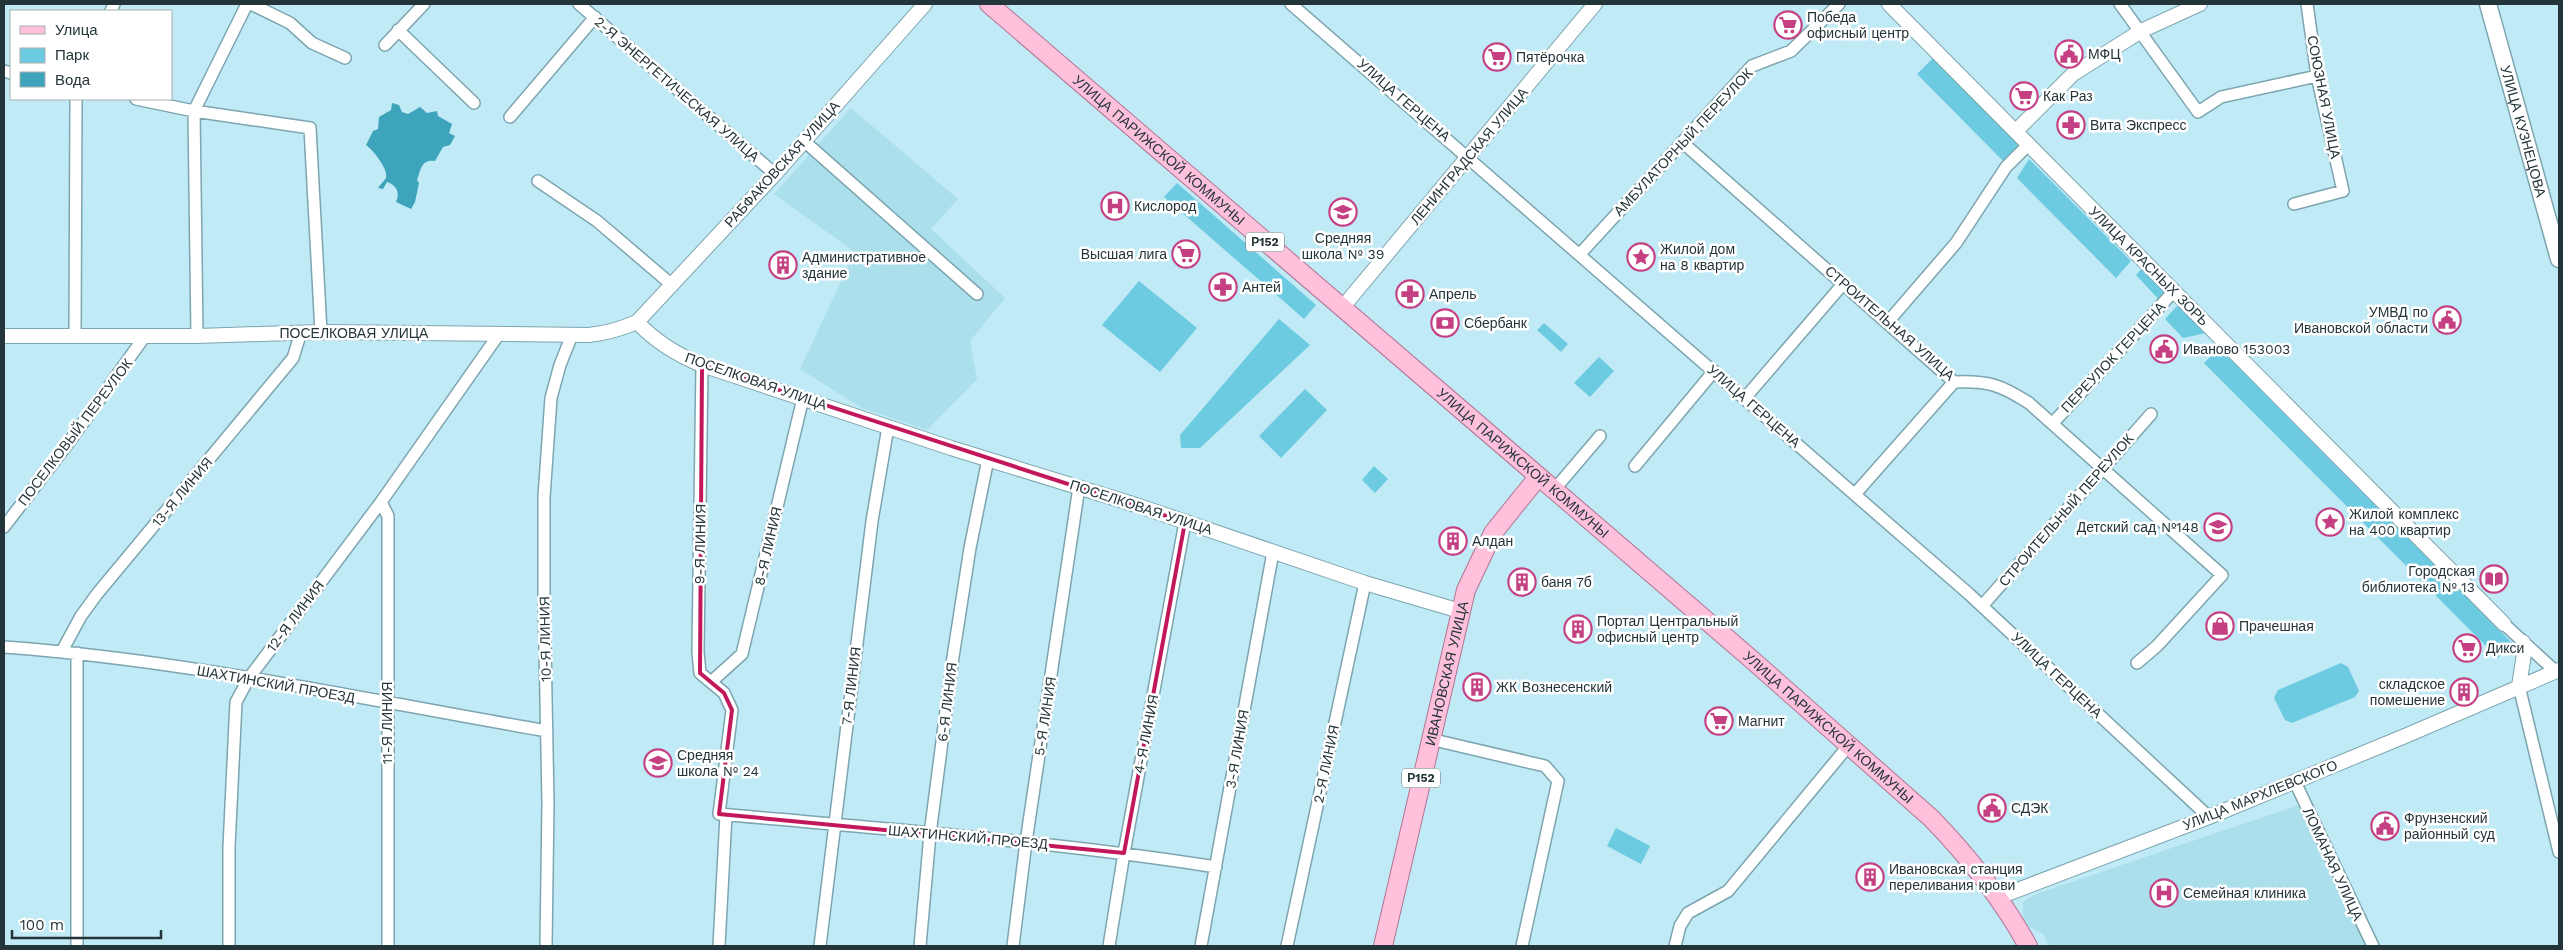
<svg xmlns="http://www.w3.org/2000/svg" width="2563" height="950" font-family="'Work Sans',sans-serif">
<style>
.built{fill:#abdfeb}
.green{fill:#6ccae1}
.water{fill:#3da4bb}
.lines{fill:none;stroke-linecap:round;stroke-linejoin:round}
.minor-casing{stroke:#7ca5af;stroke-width:14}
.tertiary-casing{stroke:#7ca5af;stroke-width:16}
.secondary-casing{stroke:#7ca5af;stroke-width:19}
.primary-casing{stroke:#b27493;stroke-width:20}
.minor{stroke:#fff;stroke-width:11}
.tertiary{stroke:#fff;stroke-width:14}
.secondary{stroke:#fff;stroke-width:16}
.primary{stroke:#fec0db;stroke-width:18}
.marked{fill:none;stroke:#c2185b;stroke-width:4;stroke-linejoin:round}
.labels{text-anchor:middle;stroke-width:5;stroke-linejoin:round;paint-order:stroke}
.shield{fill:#fff;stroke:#667274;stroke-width:1}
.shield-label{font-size:12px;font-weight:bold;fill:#243539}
.poi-label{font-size:14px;fill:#243539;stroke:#fff;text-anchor:start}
.street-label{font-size:14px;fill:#243539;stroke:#fff}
</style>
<rect width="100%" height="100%" fill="#c0eaf5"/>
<!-- built -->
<path class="built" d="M851,108L958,199L931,229L1005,298L970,341L977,379L927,430L862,408L800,369L855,252L774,194Z
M2305,803L2373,946H2049L2043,934L2029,927L2023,915V902L2033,895Z"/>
<!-- green -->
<path class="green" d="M1933,58L2020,146L2004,162L1917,74Z
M2029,159L2131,261L2116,278L2017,178Z
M1177,183L1316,305L1304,319L1164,197Z
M2143,267L2171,297L2163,304L2136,275Z
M1139,281L1197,328L1160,372L1102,325Z
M2179,304L2206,333L2183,338L2165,319Z
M1279,319L1310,345L1200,448H1181L1180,435Z
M1544,323L1568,344L1561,352L1537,330Z
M2219,348L2513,644L2498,658L2204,363Z
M1599,357L1614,371L1590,397L1574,383Z
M1305,389L1327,410L1281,458L1259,436Z
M1374,466L1388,479L1375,493L1362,480Z
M2341,663L2348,667L2359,691L2355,697L2292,723L2285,720L2274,698L2278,690Z
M1616,828L1650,846L1641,864L1607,846Z"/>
<!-- water -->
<path class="water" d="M392,103L399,105L402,112L408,114L420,107L427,113L437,111L438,116L452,124L449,133L455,136L450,145L443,147L435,161C421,159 421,170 417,180L419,183L415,202L411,209L396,202C400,193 397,185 387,182L383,189L378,188C380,185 384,181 386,178C389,169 372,149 366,145L373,131L378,129L379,117L391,110Z"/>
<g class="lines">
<!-- minor casing -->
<g class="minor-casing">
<path id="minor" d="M251,4L290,23L312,43L345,58
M579,4L775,174
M1291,4L1969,594L2209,817
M2120,4L2198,112L2221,97L2317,76
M111,11L114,4
M398,30L474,103
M385,45L424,4
M4,71L11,73
M136,99L194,111L310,128L321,332
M510,117L595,17
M804,141L977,294
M1682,142L1954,382C1987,380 2001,385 2029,403L2222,575L2157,646L2137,663
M538,181L597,221L672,285
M2294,204L2343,191L2317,76L2307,4
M1580,254L1752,66L1791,51L1839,4
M1887,323L1956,243L2006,167L2029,144
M75,336L76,99
M197,336L194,111L247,4
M702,365L698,652L700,673L724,693L732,710L719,814C885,829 1051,841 1216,867
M1745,398L1843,284
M2053,423L2174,291
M1635,466L1714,371
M1554,490L1600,436
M1855,494L1954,382
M381,502L388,516V946
M4,527L72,438L145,336
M1982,606L2151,414
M2504,624L2554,670
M4,647C186,660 367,700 547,731
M62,651L81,616L97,594L293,358L301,332
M77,653V946
M711,682L742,654L803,398
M2519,686L2559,852
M1430,739L1545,766L1558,781L1522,946
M2295,782L2373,946
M229,946V847L236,702L249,678L381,502L499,334
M546,946L548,803L544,593V497L551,398L560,365L572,335
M719,946L726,815
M820,946L872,521L888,427
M920,946L930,834L953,657L970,548L988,459
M1013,946L1026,842L1079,487
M1109,946L1124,853L1185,522
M1201,946L1273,552
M1287,946L1365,583
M1675,946L1680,926L1688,913L1728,891L1849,745"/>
</g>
<!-- tertiary casing -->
<g class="tertiary-casing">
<path id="tertiary" d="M1889,4L2504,624
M2016,131L2073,74L2141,31L2200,4
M1342,308L1595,4
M637,322C655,341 677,355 702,365L951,448L1136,505L1365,583L1460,611
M4,336H197L321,332L589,335C607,333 621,329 637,322L775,174L925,4
M2519,686L2524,654L2523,642
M1999,897L2209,817L2405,736L2559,670"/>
</g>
<!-- secondary casing -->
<g class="secondary-casing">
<g id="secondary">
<path id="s1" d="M2488,4L2559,259"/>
</g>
</g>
<!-- primary casing -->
<g class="primary-casing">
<g id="primary">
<path id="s2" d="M989,4L1750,658L1931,818C1969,857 2002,899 2028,946"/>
<path id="s3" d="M1383,946L1466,590L1493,533L1538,477"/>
</g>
</g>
<!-- minor -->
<use href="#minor" class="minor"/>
<!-- tertiary -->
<use href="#tertiary" class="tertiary"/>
<!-- secondary -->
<use href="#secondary" class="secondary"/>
<!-- primary -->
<use href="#primary" class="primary"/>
</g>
<!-- marked area -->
<path class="marked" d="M702,365L1185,522L1124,853L719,814L732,710L724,693L700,673Z"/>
<!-- icons -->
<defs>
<g id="supermarket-ring" transform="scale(1.4375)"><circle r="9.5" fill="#fff" stroke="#c54083" stroke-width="1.5"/><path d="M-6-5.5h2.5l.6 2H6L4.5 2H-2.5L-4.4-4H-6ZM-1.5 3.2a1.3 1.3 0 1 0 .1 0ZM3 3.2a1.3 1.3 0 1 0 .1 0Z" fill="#c54083"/></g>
<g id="civic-ring" transform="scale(1.4375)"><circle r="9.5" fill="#fff" stroke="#c54083" stroke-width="1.5"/><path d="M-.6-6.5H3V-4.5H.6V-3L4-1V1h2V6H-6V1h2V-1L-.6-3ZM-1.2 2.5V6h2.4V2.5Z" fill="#c54083"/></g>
<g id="pharmacy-ring" transform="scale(1.4375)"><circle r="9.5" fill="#fff" stroke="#c54083" stroke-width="1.5"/><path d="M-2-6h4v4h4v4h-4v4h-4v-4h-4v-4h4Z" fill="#c54083"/></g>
<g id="hospital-ring" transform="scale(1.4375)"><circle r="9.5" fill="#fff" stroke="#c54083" stroke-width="1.5"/><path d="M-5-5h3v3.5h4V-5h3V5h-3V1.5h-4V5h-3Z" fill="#c54083"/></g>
<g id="school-ring" transform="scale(1.4375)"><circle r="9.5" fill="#fff" stroke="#c54083" stroke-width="1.5"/><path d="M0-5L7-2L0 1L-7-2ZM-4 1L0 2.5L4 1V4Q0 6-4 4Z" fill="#c54083"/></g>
<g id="sight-ring" transform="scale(1.4375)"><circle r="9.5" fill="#fff" stroke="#c54083" stroke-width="1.5"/><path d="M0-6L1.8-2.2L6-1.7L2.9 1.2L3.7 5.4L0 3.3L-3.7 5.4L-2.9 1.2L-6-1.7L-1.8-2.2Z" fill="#c54083"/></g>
<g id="building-ring" transform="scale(1.4375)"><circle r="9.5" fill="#fff" stroke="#c54083" stroke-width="1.5"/><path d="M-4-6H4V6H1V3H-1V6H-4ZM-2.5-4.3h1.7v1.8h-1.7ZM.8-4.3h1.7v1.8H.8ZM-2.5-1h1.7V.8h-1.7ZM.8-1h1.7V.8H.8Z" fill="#c54083"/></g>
<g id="bank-ring" transform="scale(1.4375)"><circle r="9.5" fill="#fff" stroke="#c54083" stroke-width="1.5"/><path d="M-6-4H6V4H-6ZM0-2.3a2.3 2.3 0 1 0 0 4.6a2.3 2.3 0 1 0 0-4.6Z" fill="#c54083"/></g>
<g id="library-ring" transform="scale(1.4375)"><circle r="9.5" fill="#fff" stroke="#c54083" stroke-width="1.5"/><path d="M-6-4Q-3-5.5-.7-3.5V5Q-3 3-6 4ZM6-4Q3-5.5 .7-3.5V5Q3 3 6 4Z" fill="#c54083"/></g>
<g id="shop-ring" transform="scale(1.4375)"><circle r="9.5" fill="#fff" stroke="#c54083" stroke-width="1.5"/><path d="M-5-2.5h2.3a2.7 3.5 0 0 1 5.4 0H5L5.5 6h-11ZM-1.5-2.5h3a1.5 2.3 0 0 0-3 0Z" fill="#c54083"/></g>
</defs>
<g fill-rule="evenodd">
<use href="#supermarket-ring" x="1788" y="25"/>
<use href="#civic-ring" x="2069" y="54"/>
<use href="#supermarket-ring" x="1497" y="57"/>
<use href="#supermarket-ring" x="2024" y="96"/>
<use href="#pharmacy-ring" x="2071" y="125"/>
<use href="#hospital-ring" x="1115" y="206"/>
<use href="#school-ring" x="1343" y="212"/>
<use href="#supermarket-ring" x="1186" y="254"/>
<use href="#sight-ring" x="1641" y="257"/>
<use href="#building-ring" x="783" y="265"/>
<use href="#pharmacy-ring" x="1223" y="287"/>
<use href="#pharmacy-ring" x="1410" y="294"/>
<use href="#civic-ring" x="2447" y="320"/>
<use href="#bank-ring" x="1445" y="323"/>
<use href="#civic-ring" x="2164" y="349"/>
<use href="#sight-ring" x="2330" y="522"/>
<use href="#school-ring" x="2218" y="527"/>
<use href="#building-ring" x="1453" y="541"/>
<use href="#library-ring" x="2494" y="579"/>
<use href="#building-ring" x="1522" y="582"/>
<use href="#shop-ring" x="2220" y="626"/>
<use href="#building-ring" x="1578" y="629"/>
<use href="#supermarket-ring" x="2467" y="648"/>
<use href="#building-ring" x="1477" y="687"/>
<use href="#building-ring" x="2464" y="692"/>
<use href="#supermarket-ring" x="1719" y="721"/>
<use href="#school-ring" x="658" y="763"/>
<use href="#civic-ring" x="1992" y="808"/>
<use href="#civic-ring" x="2385" y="826"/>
<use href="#building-ring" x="1870" y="877"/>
<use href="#hospital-ring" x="2164" y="893"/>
</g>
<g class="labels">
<!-- shield labels -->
<g class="shield">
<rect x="1246" y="232.5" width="38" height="19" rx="4"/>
<rect x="1402" y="768.5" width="38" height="19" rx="4"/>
</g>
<g class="shield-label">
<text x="1265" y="246">Р152</text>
<text x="1421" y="782">Р152</text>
</g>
<!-- poi labels -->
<g class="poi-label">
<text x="1807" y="22">Победа<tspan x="1807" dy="16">офисный центр</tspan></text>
<text x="2088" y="59">МФЦ</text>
<text x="1516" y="62">Пятёрочка</text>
<text x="2043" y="101">Как Раз</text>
<text x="2090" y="130">Вита Экспресс</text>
<text x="1134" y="211">Кислород</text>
<text x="1343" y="243" text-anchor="middle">Средняя<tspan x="1343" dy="16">школа № 39</tspan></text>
<text x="1660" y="254">Жилой дом<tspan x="1660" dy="16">на 8 квартир</tspan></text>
<text x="1167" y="259" text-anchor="end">Высшая лига</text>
<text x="802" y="262">Административное<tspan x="802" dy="16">здание</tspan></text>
<text x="1242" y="292">Антей</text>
<text x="1429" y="299">Апрель</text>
<text x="2428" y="317" text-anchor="end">УМВД по<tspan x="2428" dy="16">Ивановской области</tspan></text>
<text x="1464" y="328">Сбербанк</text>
<text x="2183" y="354">Иваново 153003</text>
<text x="2349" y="519">Жилой комплекс<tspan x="2349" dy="16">на 400 квартир</tspan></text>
<text x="2199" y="532" text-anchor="end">Детский сад №148</text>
<text x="1472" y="546">Алдан</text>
<text x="2475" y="576" text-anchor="end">Городская<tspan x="2475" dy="16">библиотека № 13</tspan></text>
<text x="1541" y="587">баня 7б</text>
<text x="1597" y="626">Портал Центральный<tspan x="1597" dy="16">офисный центр</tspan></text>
<text x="2239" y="631">Прачешная</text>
<text x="2486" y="653">Дикси</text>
<text x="2445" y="689" text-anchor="end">складское<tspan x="2445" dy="16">помешение</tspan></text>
<text x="1496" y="692">ЖК Вознесенский</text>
<text x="1738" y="726">Магнит</text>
<text x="677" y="760">Средняя<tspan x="677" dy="16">школа № 24</tspan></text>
<text x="2011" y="813">СДЭК</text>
<text x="2404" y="823">Фрунзенский<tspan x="2404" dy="16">районный суд</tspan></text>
<text x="1889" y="874">Ивановская станция<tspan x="1889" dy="16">переливания крови</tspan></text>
<text x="2183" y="898">Семейная клиника</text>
</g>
<!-- street labels -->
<g class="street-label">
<text transform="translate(677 89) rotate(41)" y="5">2-Я ЭНЕРГЕТИЧЕСКАЯ УЛИЦА</text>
<text transform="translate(2324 97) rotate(79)" y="5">СОЮЗНАЯ УЛИЦА</text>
<text transform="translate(1404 100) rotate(41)" y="5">УЛИЦА ГЕРЦЕНА</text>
<text dy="5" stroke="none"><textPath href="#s1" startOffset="132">УЛИЦА КУЗНЕЦОВА</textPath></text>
<text transform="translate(1683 142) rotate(-47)" y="5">АМБУЛАТОРНЫЙ ПЕРЕУЛОК</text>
<text dy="5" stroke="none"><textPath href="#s2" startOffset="224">УЛИЦА ПАРИЖСКОЙ КОММУНЫ</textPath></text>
<text transform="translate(1469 156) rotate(-50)" y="5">ЛЕНИНГРАДСКАЯ УЛИЦА</text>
<text transform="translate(782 164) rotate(-48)" y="5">РАБФАКОВСКАЯ УЛИЦА</text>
<text transform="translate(2149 266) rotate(45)" y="5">УЛИЦА КРАСНЫХ ЗОРЬ</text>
<text transform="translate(1890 323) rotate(41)" y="5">СТРОИТЕЛЬНАЯ УЛИЦА</text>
<text x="354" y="338">ПОСЕЛКОВАЯ УЛИЦА</text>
<text transform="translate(2113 357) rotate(-47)" y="5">ПЕРЕУЛОК ГЕРЦЕНА</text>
<text transform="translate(756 381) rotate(19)" y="5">ПОСЕЛКОВАЯ УЛИЦА</text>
<text transform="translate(1754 406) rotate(41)" y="5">УЛИЦА ГЕРЦЕНА</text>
<text transform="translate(75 432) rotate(-53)" y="5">ПОСЕЛКОВЫЙ ПЕРЕУЛОК</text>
<text dy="5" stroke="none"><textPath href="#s2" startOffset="704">УЛИЦА ПАРИЖСКОЙ КОММУНЫ</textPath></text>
<text transform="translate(182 492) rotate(-50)" y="5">13-Я ЛИНИЯ</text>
<text transform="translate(1141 507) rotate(18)" y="5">ПОСЕЛКОВАЯ УЛИЦА</text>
<text transform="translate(2066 510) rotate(-49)" y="5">СТРОИТЕЛЬНЫЙ ПЕРЕУЛОК</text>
<text transform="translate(700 544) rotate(-89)" y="5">9-Я ЛИНИЯ</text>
<text transform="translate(768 546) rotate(-77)" y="5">8-Я ЛИНИЯ</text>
<text transform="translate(295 616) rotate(-53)" y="5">12-Я ЛИНИЯ</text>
<text transform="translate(545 639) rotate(-91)" y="5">10-Я ЛИНИЯ</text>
<text dy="5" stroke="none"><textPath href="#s3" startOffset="280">ИВАНОВСКАЯ УЛИЦА</textPath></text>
<text transform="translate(2057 675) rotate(43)" y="5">УЛИЦА ГЕРЦЕНА</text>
<text transform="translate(276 684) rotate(10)" y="5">ШАХТИНСКИЙ ПРОЕЗД</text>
<text transform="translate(851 686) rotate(-83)" y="5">7-Я ЛИНИЯ</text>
<text transform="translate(947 702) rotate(-83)" y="5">6-Я ЛИНИЯ</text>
<text transform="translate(1045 716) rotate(-81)" y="5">5-Я ЛИНИЯ</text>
<text transform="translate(387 723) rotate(-90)" y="5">11-Я ЛИНИЯ</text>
<text dy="5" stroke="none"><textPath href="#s2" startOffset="1108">УЛИЦА ПАРИЖСКОЙ КОММУНЫ</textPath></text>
<text transform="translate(1146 734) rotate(-79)" y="5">4-Я ЛИНИЯ</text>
<text transform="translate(1237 749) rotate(-80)" y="5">3-Я ЛИНИЯ</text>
<text transform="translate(1326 764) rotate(-78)" y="5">2-Я ЛИНИЯ</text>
<text transform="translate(2260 795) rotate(-22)" y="5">УЛИЦА МАРХЛЕВСКОГО</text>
<text transform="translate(968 837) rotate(5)" y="5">ШАХТИНСКИЙ ПРОЕЗД</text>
<text transform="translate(2333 864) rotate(65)" y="5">ЛОМАНАЯ УЛИЦА</text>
</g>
</g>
<!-- border -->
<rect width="2563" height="950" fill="none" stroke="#243539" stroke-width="10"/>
<!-- legend -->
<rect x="10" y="10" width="162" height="90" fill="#ffffff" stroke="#a7aeb0"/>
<rect x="20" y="26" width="25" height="8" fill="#fec0db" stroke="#a7aeb0"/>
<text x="55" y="35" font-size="15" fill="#243539">Улица</text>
<rect x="20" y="48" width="25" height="15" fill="#6ccae1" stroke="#a7aeb0"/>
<text x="55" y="60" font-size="15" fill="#243539">Парк</text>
<rect x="20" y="72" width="25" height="15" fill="#3da4bb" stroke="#a7aeb0"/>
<text x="55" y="85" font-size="15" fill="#243539">Вода</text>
<!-- scale -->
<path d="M12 930v8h149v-8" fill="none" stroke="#243539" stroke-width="2.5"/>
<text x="20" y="930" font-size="15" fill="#243539" stroke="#ffffff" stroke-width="4" paint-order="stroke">100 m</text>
</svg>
